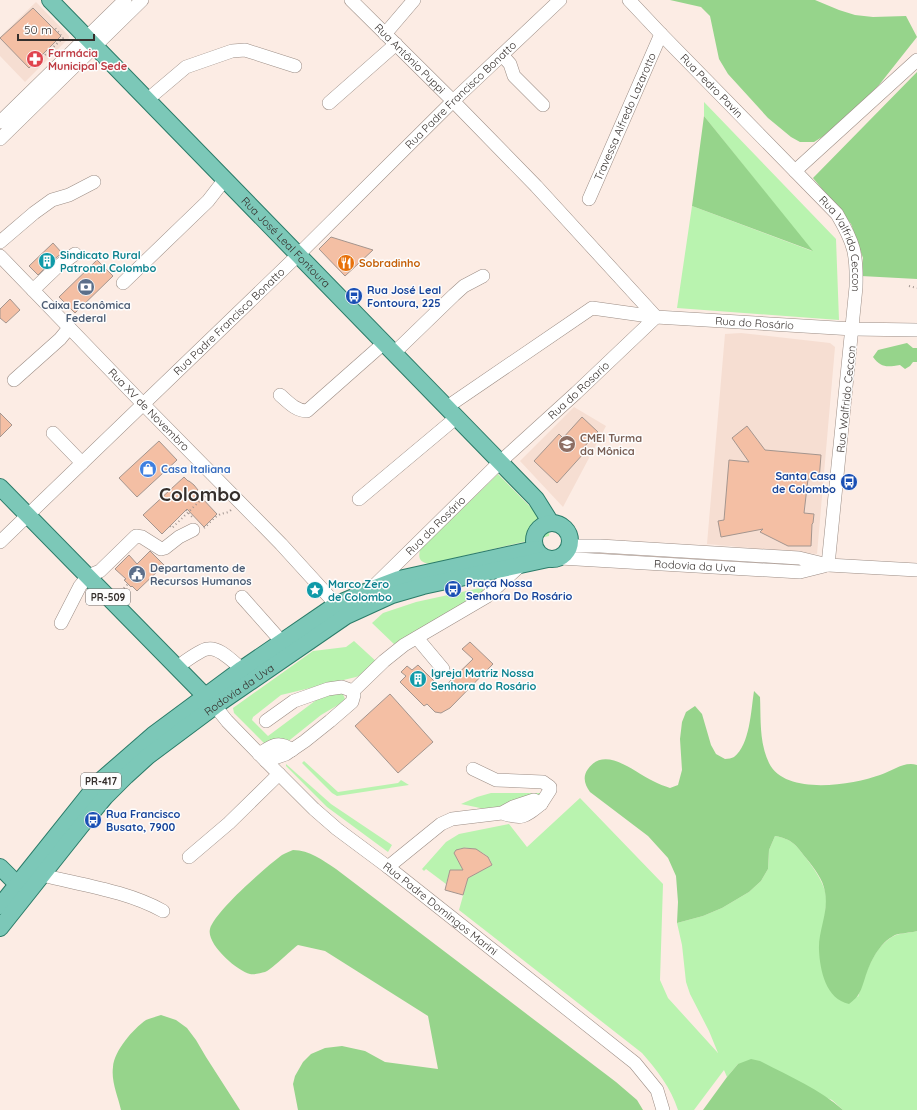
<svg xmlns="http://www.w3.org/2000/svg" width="917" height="1110" font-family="Quicksand,sans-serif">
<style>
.built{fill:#f6ded2}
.green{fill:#b9f3af}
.forest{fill:#96d48b}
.building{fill:#f4bfa4;stroke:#a4958e}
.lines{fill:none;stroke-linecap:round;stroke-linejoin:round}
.minor-casing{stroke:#9c8d85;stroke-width:14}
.major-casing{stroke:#2a7b68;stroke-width:18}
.path{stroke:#a49893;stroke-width:2;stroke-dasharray:1 3;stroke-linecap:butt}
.minor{stroke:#fff;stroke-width:13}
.major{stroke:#7cc8b8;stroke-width:16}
.labels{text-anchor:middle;stroke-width:3;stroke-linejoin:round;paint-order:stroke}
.shield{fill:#fdfdfd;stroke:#716d6b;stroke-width:1}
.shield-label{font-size:10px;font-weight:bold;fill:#352f2c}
.health-label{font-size:11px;font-weight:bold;fill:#be3a42;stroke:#fdfdfd;text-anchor:start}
.street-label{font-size:11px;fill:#352f2c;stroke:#fdfdfd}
.culture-label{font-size:11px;font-weight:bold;fill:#0d838f;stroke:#fdfdfd;text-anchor:start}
.food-label{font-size:11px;font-weight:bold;fill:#c56008;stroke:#fdfdfd;text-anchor:start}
.transit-label{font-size:11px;font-weight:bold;fill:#164399;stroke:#fdfdfd;text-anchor:start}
.service-label{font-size:11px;font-weight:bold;fill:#4e5e75;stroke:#fdfdfd}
.education-label{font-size:11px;font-weight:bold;fill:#785e54;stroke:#fdfdfd;text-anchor:start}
.shop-label{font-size:11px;font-weight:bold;fill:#366cbe;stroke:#fdfdfd;text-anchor:start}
.town-label{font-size:19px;font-weight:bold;fill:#352f2c;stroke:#fdfdfd}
</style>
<rect width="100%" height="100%" fill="#fcece4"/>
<!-- built -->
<path class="built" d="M36,2L69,36V38L25,82L0,56V37Z
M741,333L830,343L835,347L817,554L707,544L725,334Z
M574,407L606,426L563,507L520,461Z"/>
<!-- green -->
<path class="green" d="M704,102L836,239L839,320L677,308L692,206L812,251L704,116Z
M498,474L550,527L549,536L429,564C420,562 418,559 420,550Z
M480,588L483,589L485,592L396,646L372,623L383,613L416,602Z
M354,641L378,663L363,674L356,677L281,695L253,717L252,720L268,736L323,695L340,693L343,694L345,699L343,702L321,715L286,743H264L234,713L233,708L313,651L346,647Z
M304,761L338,792L398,783L401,780L409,785L337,796L332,793L302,763Z
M286,764L331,804L392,845L388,852L327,807L286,766Z
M491,793H540L542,795L502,807L485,809L461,804L477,797Z
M580,798L663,884L660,980L668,998L718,1053L709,1031L690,994L686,982L682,945L677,923L703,916L722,908L749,892L761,881L768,869L769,850L775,836C792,839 796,845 806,858C814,869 821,878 825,891C829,906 821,933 819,950L858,997C865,976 873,945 896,935C902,933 910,933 917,931V1110H843L832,1100L738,1064L727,1077L724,1070L694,1110H678C671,1088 657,1070 642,1053L459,910L468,878L492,865C491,862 490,858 487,856C479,849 462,843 454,853L463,870H450L446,884L426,869L424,871L422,869L446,842L459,834L509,824L527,847Z"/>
<!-- forest -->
<path class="forest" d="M670,0H815L839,10L855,15L873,17L906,16L917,37L879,85L835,129L814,142H800L791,137L768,118L728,74L719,59L710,16L701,7Z
M917,72V279L861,276L863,258L851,224L813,178Z
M704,116L813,251L692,206Z
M907,343L913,348H917V362H913L910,366L905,369L900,365C887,367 881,368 873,357L878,350Z
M754,691L760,697C761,719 759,742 769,763C785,796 852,785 880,775C893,771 904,761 917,765V931C910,933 901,933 895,935C879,943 870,962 865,978C861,990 860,996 849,1004C826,999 820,971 819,950C818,931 829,912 825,892C823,879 814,868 806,858C796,845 792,839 775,836L769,850L768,869L761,881L749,892L722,908L703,916L677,923L678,902L676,876L668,858L648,836L590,792C585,785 582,777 588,769C605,745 634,772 653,781C658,784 665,786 670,788L678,785L682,770L680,739L682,722L686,712L695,706L702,714L711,745L716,754L725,759C728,759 732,758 734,757C750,745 751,710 754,691Z
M293,850C310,850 322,860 336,869L616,1082L637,1100L643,1110H298L293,1084L295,1076L303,1062L311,1054L325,1048L342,1046L365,1051L385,1062L438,1069L428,1016L325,951L298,945C291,950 270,971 265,972C261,973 254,975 250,974C237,971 206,944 210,929C214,912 267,866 282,855C285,853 289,852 293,850Z
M161,1015L176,1020L187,1028L196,1040L206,1057L240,1110H121C118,1096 111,1082 113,1067C114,1051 133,1029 146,1020C150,1018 156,1017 161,1015Z
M751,1059L760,1061C789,1076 819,1089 843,1110H703L727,1077L738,1064Z"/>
<!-- building -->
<path class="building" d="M33,8L61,36L29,68L0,38Z
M331,237L373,250L345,276L319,249Z
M53,243L62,253L52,261L38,275L29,266Z
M97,260L113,276L75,313L59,297Z
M10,299L20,310L6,323L0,318V309Z
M0,413L12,425L0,437Z
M582,417L598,432L581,450L584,453L557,483L534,461L559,434L563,438Z
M747,426L765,450L821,455L819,480L808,479L804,513L814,514L813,523L812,524L811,546H788L760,532L763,529L721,537L718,521L724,520L729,460L749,462L732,438Z
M159,441L177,460L137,497L119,478Z
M184,477L188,481H189L194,485L198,490L197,491L200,496L217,514L204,527L187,509L162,534L143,515Z
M150,551L164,565L137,591L132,586L131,587L124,580L126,579L115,569L129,555L137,564Z
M470,642L493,664L450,708L441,713L435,712L427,704L424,706L400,682L406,676L401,672L407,666L412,670L418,665L442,689L473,659L462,649Z
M390,694L433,742L398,773L355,726Z
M464,848L476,849L488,857L492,865L468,878L463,895L445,890L450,870H463L454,853L456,850Z"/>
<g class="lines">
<!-- minor casing -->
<g class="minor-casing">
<g id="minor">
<path id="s1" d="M351,0L453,101L536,186L656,317"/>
<path id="s2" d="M629,0L661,34L837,214C854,243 857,253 856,287L828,565"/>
<path d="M385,34L414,0"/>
<path d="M502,55L510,64L514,76L543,105"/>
<path d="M147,100L186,67L232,51L245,50L295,66"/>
<path d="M329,103L396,44"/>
<path d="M0,122L125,0"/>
<path d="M0,139L142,0"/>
<path d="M795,171L917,60"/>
<path id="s3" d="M589,199L661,34"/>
<path d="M0,242L34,213L52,200L69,195L94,182"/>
<path id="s4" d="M0,256L143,404L281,544L343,612"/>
<path d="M123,283L208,201L225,179"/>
<path d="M33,290L57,267L75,254"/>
<path d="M394,353L454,295L464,286L483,276"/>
<path d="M14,380L60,339L69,328"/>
<path d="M280,395C288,402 296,411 307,411L384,343"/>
<path id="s5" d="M447,407L592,308L656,317L853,329L917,330"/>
<path d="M53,433L82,463"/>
<path d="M359,499L457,417"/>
<path id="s6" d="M0,542L298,255L453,101L560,0"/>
<path d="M570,546H600L799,558L828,565L917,570"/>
<path id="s7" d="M560,558L800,572L824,566"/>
<path id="s8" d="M372,588L500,462L576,393L656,317"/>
<path d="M242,597L282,642"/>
<path d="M61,623L80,586L88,576L100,571L136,536L142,537L161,549L165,548L179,537L193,530"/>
<path d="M417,638L443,669"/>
<path d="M177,667C183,663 200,650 207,649C219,646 233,662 242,669"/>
<path d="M353,691L384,661L404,645L486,597L522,564"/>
<path id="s9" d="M215,706L227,721L266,761L314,809L337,829L388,867L635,1063L657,1090L663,1110"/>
<path d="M259,754C272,746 278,740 292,750"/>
<path d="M266,761L286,754L305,741L330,721L352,702L354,695L353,691L342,687L328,689L294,701L266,721"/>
<path d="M473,769L496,780L543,782L550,787V790L541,804"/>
<path d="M189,857L229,823L279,774"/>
<path d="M388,867L441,824L452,819L502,813L513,807L534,800L541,804C525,817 522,820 502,813"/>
<path d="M42,875C82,885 127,891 163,911"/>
</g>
</g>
<!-- major casing -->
<g class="major-casing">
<g id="major">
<path id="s10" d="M50,0L536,499L551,523"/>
<path d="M0,487L212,703"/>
<circle cx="552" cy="541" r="18"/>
<path d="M0,867L24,891"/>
<path d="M0,906L99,782L122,762L153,735L242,669L337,604L370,590L399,579L535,549"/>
<path id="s11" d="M0,928L81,826L105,797L126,776L148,756L215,706L346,616L392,595L423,586L548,559"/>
</g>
</g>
<!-- path -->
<path class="path" d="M45,55L63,38L55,28
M909,286L917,288
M186,510L193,518
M170,526L172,528L211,490
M204,528C209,524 214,517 219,515C224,512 227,514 231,510
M121,591L128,584"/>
<!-- minor -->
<use href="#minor" class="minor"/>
<!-- major -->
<use href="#major" class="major"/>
</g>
<!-- icons -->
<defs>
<g id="pharmacy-disc" transform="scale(0.9)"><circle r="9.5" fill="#e0444e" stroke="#fdfdfd"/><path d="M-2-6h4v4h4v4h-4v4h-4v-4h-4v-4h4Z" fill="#fff"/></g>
<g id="building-disc" transform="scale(0.9)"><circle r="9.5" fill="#0f9aa8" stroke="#fdfdfd"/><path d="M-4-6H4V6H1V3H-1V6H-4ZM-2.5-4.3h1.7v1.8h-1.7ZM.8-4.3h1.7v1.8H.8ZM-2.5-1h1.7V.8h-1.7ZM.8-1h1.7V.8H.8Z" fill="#fff"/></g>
<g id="restaurant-disc" transform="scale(0.9)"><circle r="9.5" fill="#e8710a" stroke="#fdfdfd"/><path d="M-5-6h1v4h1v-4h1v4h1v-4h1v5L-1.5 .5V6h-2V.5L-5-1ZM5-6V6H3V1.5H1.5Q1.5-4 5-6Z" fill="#fff"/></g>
<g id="bank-disc" transform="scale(0.9)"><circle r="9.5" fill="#5c6f8a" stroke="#fdfdfd"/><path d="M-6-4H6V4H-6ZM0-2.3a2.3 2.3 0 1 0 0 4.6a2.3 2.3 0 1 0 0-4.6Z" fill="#fff"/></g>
<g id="bus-disc" transform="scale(0.9)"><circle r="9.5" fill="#1a4fb4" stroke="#fdfdfd"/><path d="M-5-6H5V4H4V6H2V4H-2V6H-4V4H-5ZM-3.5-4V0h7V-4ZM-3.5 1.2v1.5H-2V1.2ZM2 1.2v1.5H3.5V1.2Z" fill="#fff"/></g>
<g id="school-disc" transform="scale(0.9)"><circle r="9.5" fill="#8d6e63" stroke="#fdfdfd"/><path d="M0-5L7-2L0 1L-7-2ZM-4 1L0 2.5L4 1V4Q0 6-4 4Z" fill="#fff"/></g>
<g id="shop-disc" transform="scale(0.9)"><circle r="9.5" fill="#3f7fe0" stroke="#fdfdfd"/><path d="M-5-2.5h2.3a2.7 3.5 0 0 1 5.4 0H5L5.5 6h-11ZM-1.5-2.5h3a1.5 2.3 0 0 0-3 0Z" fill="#fff"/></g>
<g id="civic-disc" transform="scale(0.9)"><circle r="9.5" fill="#5c6f8a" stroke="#fdfdfd"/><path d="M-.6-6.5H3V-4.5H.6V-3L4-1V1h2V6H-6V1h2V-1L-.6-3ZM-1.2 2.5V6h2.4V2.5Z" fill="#fff"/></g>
<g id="sight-disc" transform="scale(0.9)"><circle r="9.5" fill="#0f9aa8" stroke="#fdfdfd"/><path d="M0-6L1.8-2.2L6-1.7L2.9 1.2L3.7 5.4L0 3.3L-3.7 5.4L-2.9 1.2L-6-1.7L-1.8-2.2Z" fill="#fff"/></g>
</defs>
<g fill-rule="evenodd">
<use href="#pharmacy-disc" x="35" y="59"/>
<use href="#building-disc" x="47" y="261"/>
<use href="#restaurant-disc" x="346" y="263"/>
<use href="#bank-disc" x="86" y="287"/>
<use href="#bus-disc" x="354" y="296"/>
<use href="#school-disc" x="567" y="444"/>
<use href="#shop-disc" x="148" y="469"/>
<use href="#bus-disc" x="849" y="482"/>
<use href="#civic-disc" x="137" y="574"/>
<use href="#bus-disc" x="453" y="589"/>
<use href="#sight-disc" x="315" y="590"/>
<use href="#building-disc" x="418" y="679"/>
<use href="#bus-disc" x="93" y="820"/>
</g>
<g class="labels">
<!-- shield labels -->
<g class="shield">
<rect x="86" y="589" width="44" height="16" rx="3"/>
<rect x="81" y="773" width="40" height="16" rx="3"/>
</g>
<g class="shield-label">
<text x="108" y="601">PR-509</text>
<text x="101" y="785">PR-417</text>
</g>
<!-- health labels -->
<g class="health-label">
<text x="48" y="57">Farmácia<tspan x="48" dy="13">Municipal Sede</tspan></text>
</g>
<!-- street labels -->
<g class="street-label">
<text dy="4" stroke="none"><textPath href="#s1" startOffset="83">Rua Antônio Puppi</textPath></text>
<text dy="4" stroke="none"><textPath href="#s2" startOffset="119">Rua Pedro Pavin</textPath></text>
<text dy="4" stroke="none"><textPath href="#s6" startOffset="642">Rua Padre Francisco Bonatto</textPath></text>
<text dy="4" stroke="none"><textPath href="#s3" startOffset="90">Travessa Alfredo Lazarotto</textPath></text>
<text dy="4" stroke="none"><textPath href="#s10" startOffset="338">Rua José Leal Fontoura</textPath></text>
<text dy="4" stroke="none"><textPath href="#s2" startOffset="328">Rua Valfrido Ceccon</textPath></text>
<text dy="4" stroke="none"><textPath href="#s6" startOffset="318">Rua Padre Francisco Bonatto</textPath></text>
<text dy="4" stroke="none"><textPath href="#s5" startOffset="339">Rua do Rosário</textPath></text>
<text dy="4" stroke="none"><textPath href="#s8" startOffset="286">Rua do Rosario</textPath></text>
<text transform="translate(846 399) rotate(-84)" y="4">Rua Walfrido Ceccon</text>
<text dy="4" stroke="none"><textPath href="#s4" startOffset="214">Rua XV de Novembro</textPath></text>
<text dy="4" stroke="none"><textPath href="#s8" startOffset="89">Rua do Rosário</textPath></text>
<text dy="4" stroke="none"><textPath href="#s7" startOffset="135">Rodovia da Uva</textPath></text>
<text dy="4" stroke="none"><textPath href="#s11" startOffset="340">Rodovia da Uva</textPath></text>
<text dy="4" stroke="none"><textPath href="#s9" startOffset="304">Rua Padre Domingos Marini</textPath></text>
</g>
<!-- culture labels -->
<g class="culture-label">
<text x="60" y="259">Sindicato Rural<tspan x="60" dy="13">Patronal Colombo</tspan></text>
<text x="328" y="588">Marco Zero<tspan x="328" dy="13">de Colombo</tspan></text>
<text x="431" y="677">Igreja Matriz Nossa<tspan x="431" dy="13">Senhora do Rosário</tspan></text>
</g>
<!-- food labels -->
<g class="food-label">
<text x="359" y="267">Sobradinho</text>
</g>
<!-- transit labels -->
<g class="transit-label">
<text x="367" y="294">Rua José Leal<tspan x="367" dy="13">Fontoura, 225</tspan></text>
<text x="836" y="480" text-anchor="end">Santa Casa<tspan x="836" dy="13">de Colombo</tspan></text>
<text x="466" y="587">Praça Nossa<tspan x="466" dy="13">Senhora Do Rosário</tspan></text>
<text x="106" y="818">Rua Francisco<tspan x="106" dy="13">Busato, 7900</tspan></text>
</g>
<!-- service labels -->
<g class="service-label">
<text x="86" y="309">Caixa Econômica<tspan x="86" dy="13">Federal</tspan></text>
<text x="150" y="572" text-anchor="start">Departamento de<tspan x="150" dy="13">Recursos Humanos</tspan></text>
</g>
<!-- education labels -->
<g class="education-label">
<text x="580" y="442">CMEI Turma<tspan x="580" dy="13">da Mônica</tspan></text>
</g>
<!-- shop labels -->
<g class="shop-label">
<text x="161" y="473">Casa Italiana</text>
</g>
<!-- town labels -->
<g class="town-label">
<text x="200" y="501">Colombo</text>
</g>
</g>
<!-- scale -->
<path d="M18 34v6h76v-6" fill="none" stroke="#352f2c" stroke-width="2"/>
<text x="24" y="34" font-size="12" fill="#352f2c" stroke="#fdfdfd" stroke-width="3" paint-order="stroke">50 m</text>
</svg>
